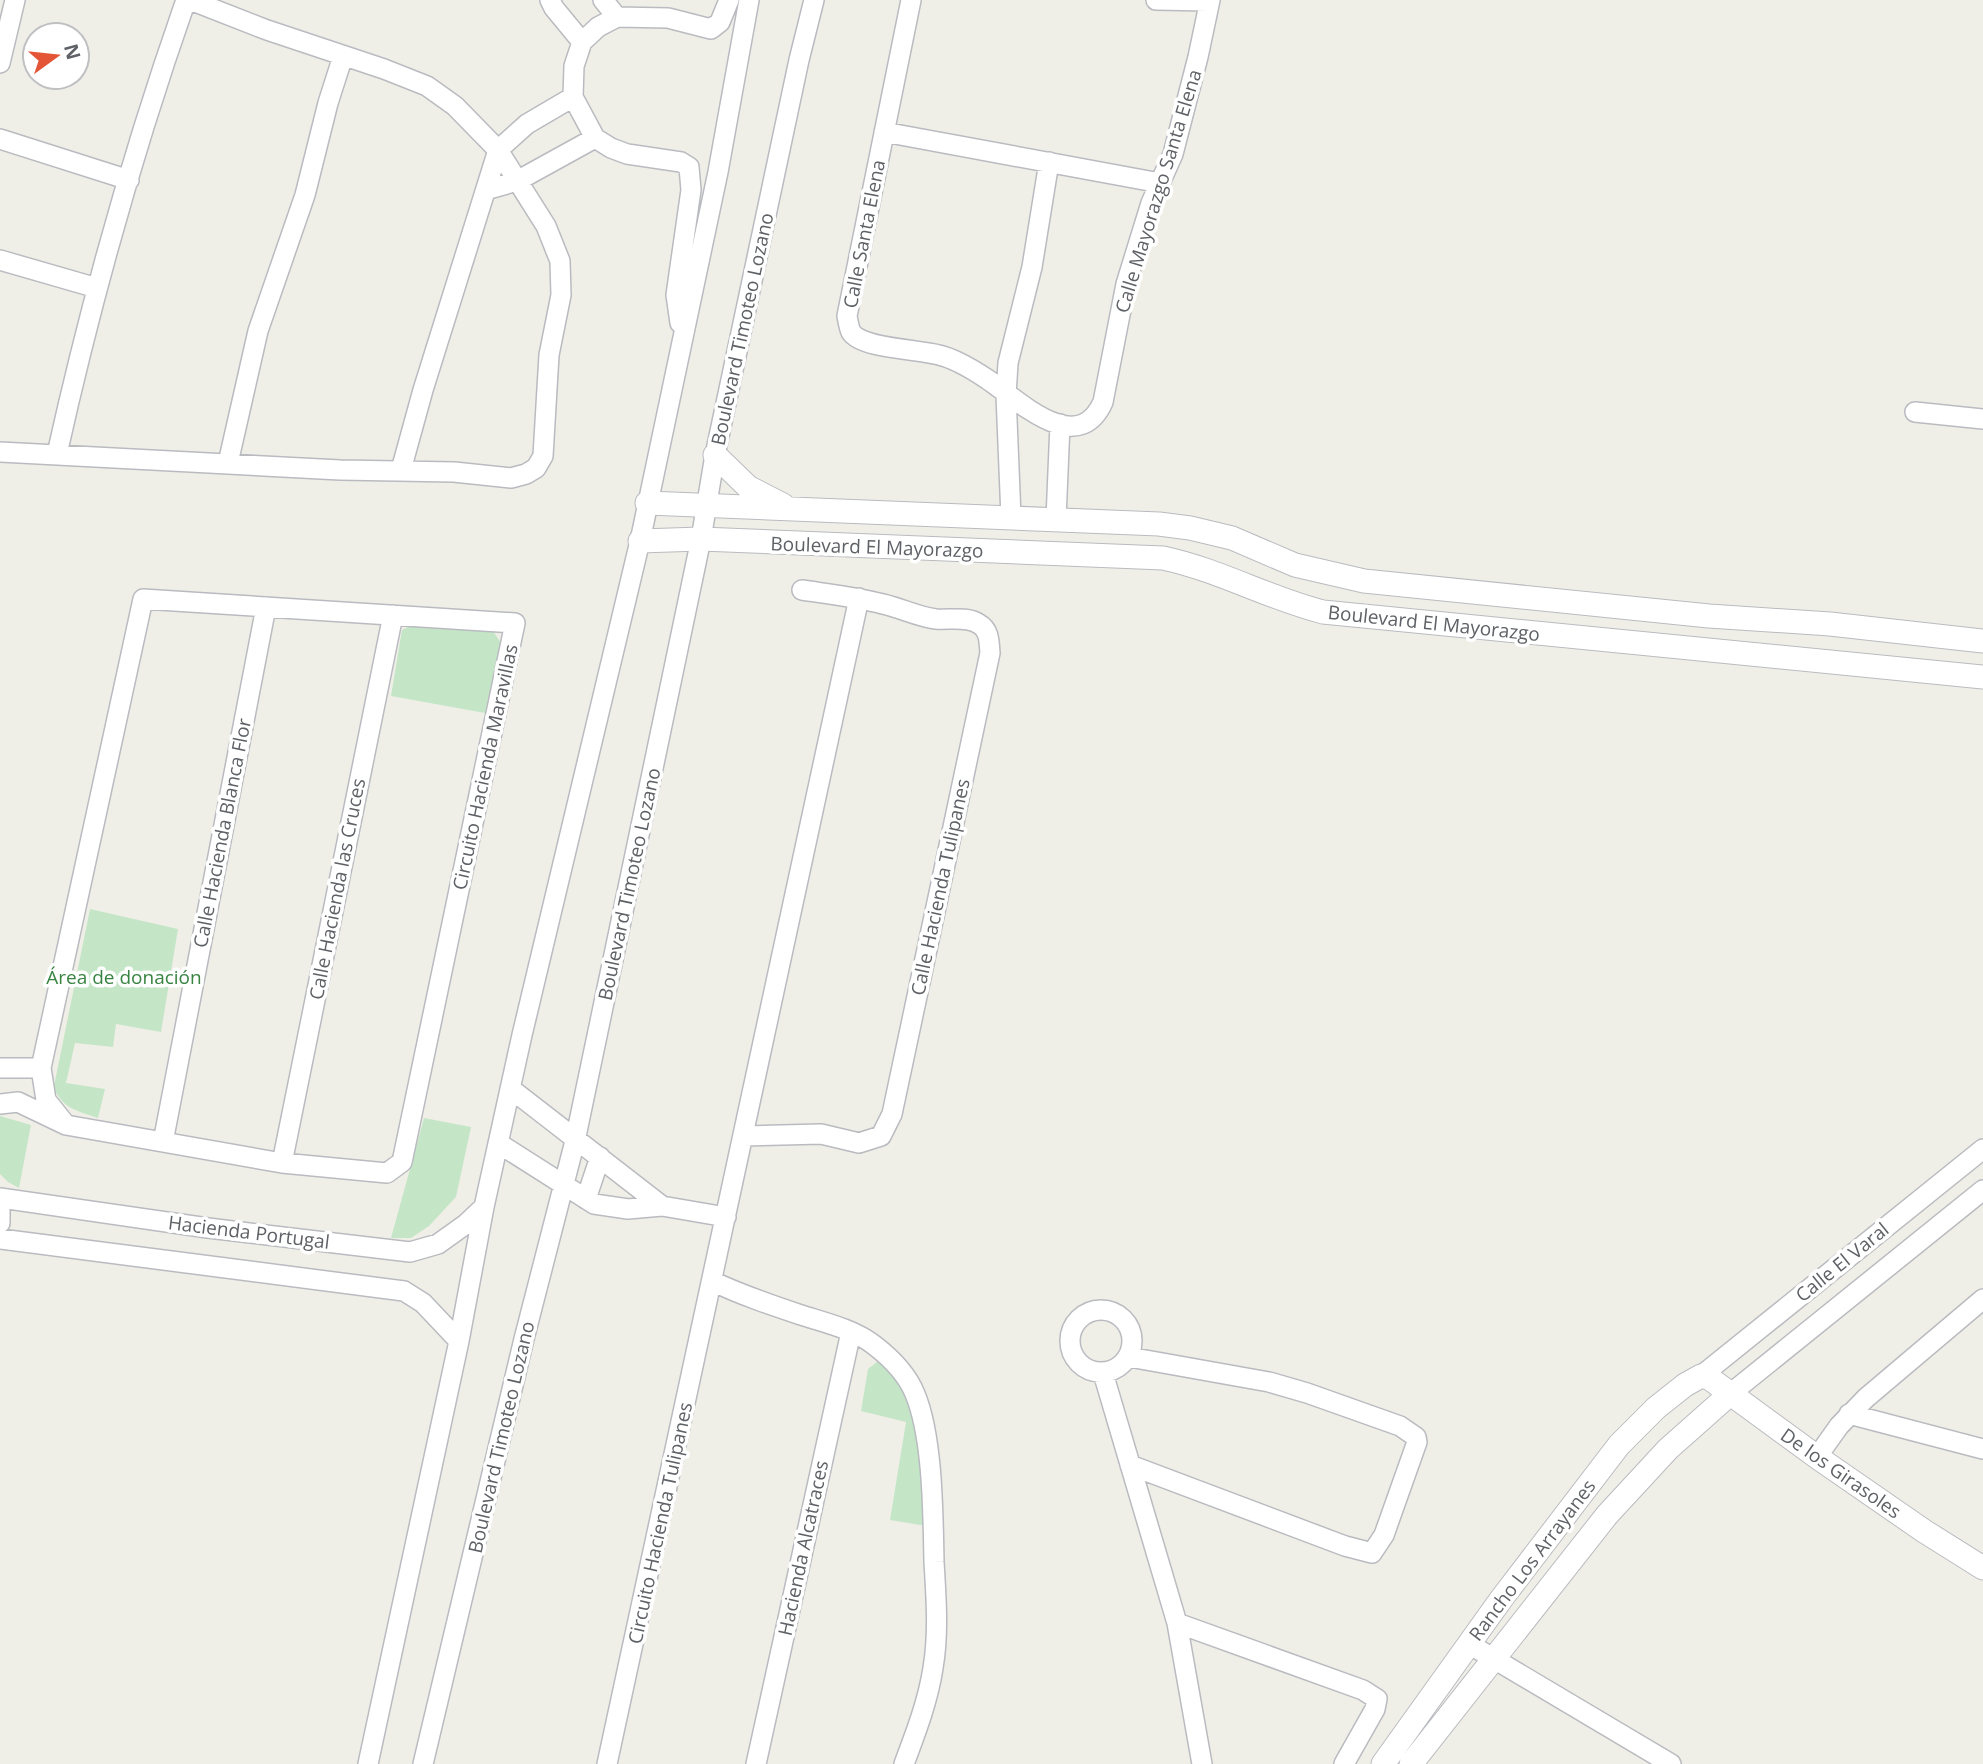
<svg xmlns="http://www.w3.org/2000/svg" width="1983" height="1764" font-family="'Open Sans',sans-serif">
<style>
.green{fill:#c4e6c7}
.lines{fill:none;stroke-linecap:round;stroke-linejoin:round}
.minor-casing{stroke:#b9bbc0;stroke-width:22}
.tertiary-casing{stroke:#b9bbc0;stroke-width:25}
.minor{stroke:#fff;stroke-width:19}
.tertiary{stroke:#fff;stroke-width:23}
.labels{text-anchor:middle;stroke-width:7;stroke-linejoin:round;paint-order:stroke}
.street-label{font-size:19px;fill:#5e6166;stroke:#fff}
.park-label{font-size:19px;fill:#388442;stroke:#fff}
</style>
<rect width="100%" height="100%" fill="#f0efe7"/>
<!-- green -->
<path class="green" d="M420,621L491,628L501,643L485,713L391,696L402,630Z
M90,909L178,929L161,1032L116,1024L113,1047L75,1043L66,1083L105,1089L98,1118C78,1111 60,1108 54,1086Z
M0,1116L31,1125L19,1188L8,1182L0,1174Z
M424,1118L471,1127L456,1197L429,1226L411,1238H391Z
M878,1361L883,1362L914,1405L933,1527L890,1520L906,1422L861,1411L868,1369Z"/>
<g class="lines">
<!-- minor casing -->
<g class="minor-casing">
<path id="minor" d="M550,0L554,8L582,42
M603,0L617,17
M911,0L847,316C848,321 849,328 851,332C862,349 919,349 939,355C956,359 972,369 987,379C1016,398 1077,460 1103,402L1126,284L1151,203L1173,154L1198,57L1210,0
M1156,0L1209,1
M0,63L15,0
M884,132L1160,183
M0,139L129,180
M486,190L517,181L595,138
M0,260L97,288
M680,323L676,295L691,190L689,167L681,162L627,154L611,148L595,138L573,97L574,66L582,42L598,27L617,17L668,18L711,29L720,22L729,0
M1915,412L1983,419
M0,452L340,470L454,472L511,478L526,474L536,468L543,456L549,355L561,295L560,261L546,226L498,150L455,106L427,86L384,69L267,30L190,0
M57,454C91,301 134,148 186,0
M228,463L258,331L305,195L328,103L343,56
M401,470L423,390L498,150L527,124L573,97
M1011,517L1006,395L1008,363L1032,267L1049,162
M1056,519L1060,424
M0,1068H41
M511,1089L662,1206
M0,1104L18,1102L66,1125L282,1163L387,1173L402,1162L515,623L143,599L41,1068L46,1100L66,1125
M743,1136L821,1134L859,1143L881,1136L892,1114L990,653C989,643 990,630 979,624C968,616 949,620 936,619C918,617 901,608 883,604C856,597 829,594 802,590
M163,1142L266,607
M498,1143L594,1204L628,1209L662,1206L726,1217
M282,1163L393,615
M0,1198L208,1228L410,1252L438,1244L466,1224L484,1207
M586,1199L600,1157
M0,1206V1223
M0,1239L404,1291L423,1303L459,1341
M712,1281C741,1295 771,1305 801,1315C826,1323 853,1329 874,1345C891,1358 907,1374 915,1394C933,1437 933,1514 934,1562C936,1596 939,1633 933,1668C928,1701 916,1732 904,1764
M1070 1341a31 31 0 1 1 62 0a31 31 0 1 1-62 0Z
M1129,1357L1269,1382L1307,1393L1400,1426L1416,1437L1417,1442L1384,1535L1372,1553L1345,1546L1130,1465
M1103,1373L1177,1623L1202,1764
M1701,1376L1983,1149
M1730,1394L1983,1190
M1849,1414L1983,1449
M1817,1457L1839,1426L1866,1398L1983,1299
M1177,1623L1363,1690L1377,1699L1375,1709L1344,1764
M1469,1644L1671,1764
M368,1764L459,1341L484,1207L522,1035L640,541L718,172L749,0
M423,1764L524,1339L575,1141L701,539L715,455L799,60L814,0
M607,1764L859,598
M756,1764L851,1332"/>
</g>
<!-- tertiary casing -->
<g class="tertiary-casing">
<path id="tertiary" d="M715,455L748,487L783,505
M647,503L1159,524L1190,528L1232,538L1295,565L1364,581L1709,616L1830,624L1983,641
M640,541L701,539L1163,558C1219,570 1268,598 1323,612L1983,677
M1383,1764L1502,1598L1619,1445L1656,1408L1685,1385L1701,1376L1709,1378L1817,1457L1924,1531L1983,1568
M1411,1764L1607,1515L1668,1449L1730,1394"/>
</g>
<!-- minor -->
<use href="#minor" class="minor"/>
<!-- tertiary -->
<use href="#tertiary" class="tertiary"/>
</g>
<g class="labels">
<!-- street labels -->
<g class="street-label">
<text transform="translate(1158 191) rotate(-73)" y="7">Calle Mayorazgo Santa Elena</text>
<text transform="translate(864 234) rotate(-79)" y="7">Calle Santa Elena</text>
<text transform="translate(742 329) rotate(-78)" y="7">Boulevard Timoteo Lozano</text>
<text transform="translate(877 547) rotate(2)" y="7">Boulevard El Mayorazgo</text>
<text transform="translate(1434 623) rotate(6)" y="7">Boulevard El Mayorazgo</text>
<text transform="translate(485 767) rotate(-78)" y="7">Circuito Hacienda Maravillas</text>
<text transform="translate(222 833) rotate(-79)" y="7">Calle Hacienda Blanca Flor</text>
<text transform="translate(629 884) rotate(-78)" y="7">Boulevard Timoteo Lozano</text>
<text transform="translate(940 887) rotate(-78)" y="7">Calle Hacienda Tulipanes</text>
<text transform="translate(337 889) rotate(-79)" y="7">Calle Hacienda las Cruces</text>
<text transform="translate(249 1232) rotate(7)" y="7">Hacienda Portugal</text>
<text transform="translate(1842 1262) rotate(-39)" y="7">Calle El Varal</text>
<text transform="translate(501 1437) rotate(-77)" y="7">Boulevard Timoteo Lozano</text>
<text transform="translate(1841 1473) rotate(35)" y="7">De los Girasoles</text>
<text transform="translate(660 1523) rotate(-78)" y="7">Circuito Hacienda Tulipanes</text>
<text transform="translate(803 1548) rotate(-78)" y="7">Hacienda Alcatraces</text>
<text transform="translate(1532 1560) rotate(-53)" y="7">Rancho Los Arrayanes</text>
</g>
<!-- park labels -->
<g class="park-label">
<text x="124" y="984">Área de donación</text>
</g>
</g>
<!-- north arrow -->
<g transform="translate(56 56) rotate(75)"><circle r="33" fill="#ffffff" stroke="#bfc0c2" stroke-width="2"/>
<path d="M0-5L12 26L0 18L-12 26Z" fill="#e45538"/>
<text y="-10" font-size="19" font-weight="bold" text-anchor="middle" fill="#5e6166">N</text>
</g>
</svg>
